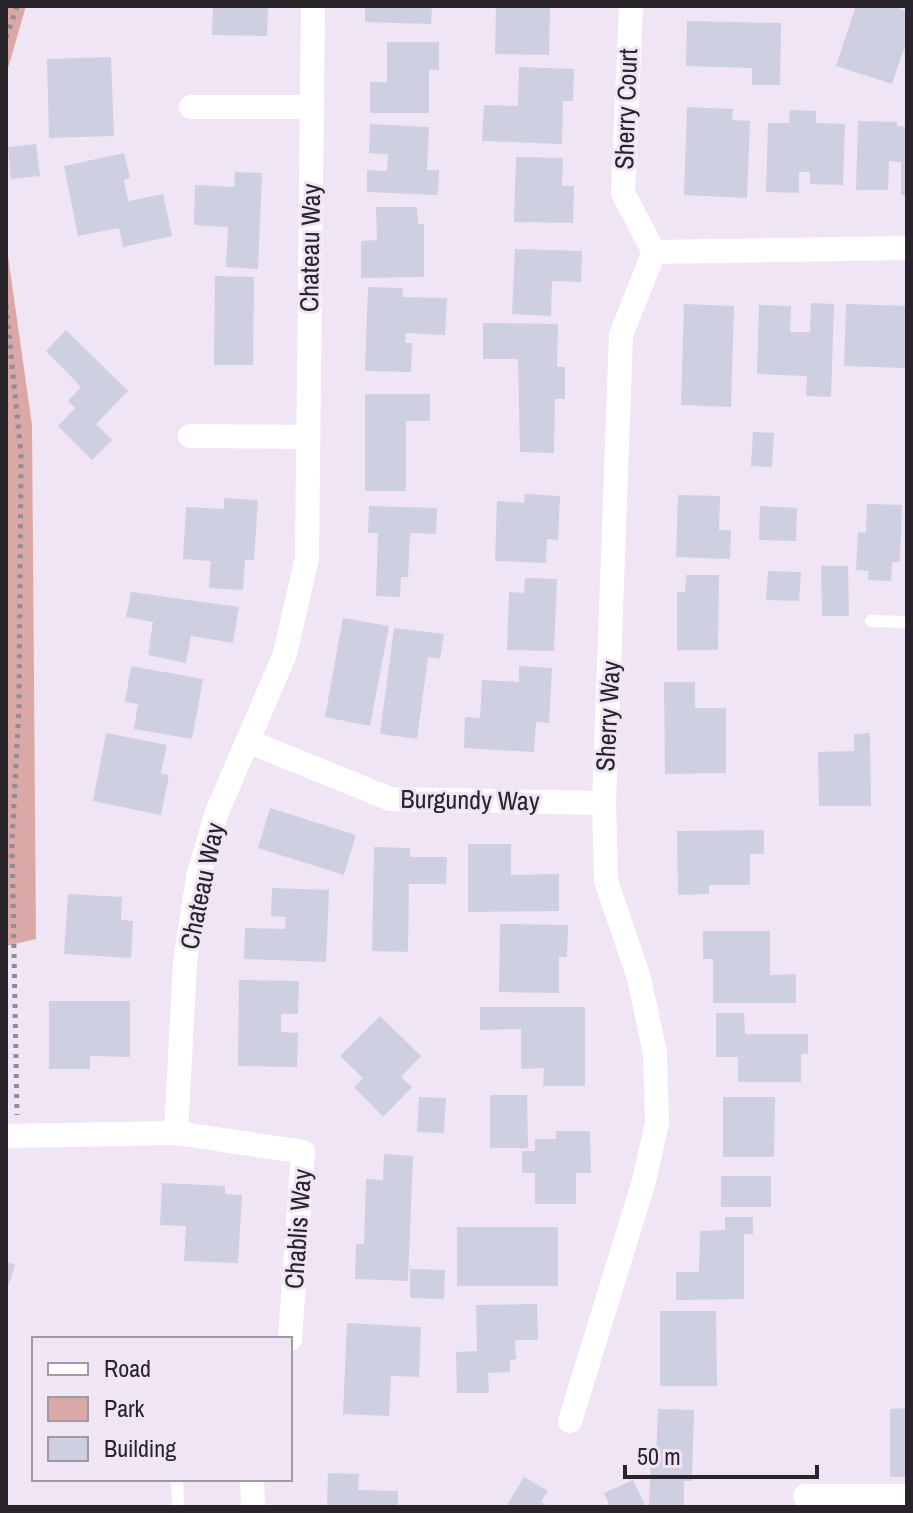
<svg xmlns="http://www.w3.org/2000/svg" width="913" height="1513" font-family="'Archivo Narrow',sans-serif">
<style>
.green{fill:#daa8a6}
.building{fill:#cecfe1}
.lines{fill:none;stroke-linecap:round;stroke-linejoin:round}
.path{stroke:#928a95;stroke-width:5;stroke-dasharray:4 6;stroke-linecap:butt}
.lane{stroke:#fff;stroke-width:12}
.street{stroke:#fff;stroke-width:24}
.labels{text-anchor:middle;stroke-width:6;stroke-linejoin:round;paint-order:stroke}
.street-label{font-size:26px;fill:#282429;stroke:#f0e5f5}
</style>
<rect width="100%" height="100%" fill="#f0e5f5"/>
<!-- green -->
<path class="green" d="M6,6H26L6,75Z
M6,242L32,425L36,939L6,946Z"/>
<!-- building -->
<path class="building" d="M213,6H268L267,36L212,35Z
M365,6H432L431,24L365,22Z
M496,6H550L549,55L495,54Z
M856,6H892L907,11V50L904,49L892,84L836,66Z
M687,21L781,23L780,85H752V68L686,66Z
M387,42H439V70H429V113H370V82H387Z
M111,57L114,136L49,138L47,59Z
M519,67L574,69L573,101H563L562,144L482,141L484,105L518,106Z
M687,107L733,109L732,120L750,121L747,198L684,195Z
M790,110L816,111V123L845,124L843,185L810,184V172H799V193L766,192L768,123H789Z
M858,121L897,122V126L907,127V196L901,195V162L889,161L888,190H856Z
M370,124L429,127L427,170H439L438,195L367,192V170L387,171L388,154L369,153Z
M36,144L40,176L11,179L8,147Z
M124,153L130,178L124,180L128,201L163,194L172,236L123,247L119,228L78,236L64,166Z
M516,157L563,158L562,186H574L573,223L514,222Z
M235,172L262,173L258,269L226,267L228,227L194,225L195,185L234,187Z
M376,207H417L418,224H424V277L361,278V241L377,240Z
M515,249L582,251L581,282L552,281L551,316L512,314Z
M215,276L254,277L253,365H214Z
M368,287L403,288L402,297L447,298L445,335L406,333L405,343H412L411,372L365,371Z
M811,303L834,304L831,397L806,396L807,376L757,374L759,305L791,306L790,332H810Z
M684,304L734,306L731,407L681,405Z
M846,304L907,306V368L844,366Z
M483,323L558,324L557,367H565V399H555L554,453L520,452L518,359H483Z
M66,330L128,391L96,424L112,440L92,460L58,426L75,408L68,401L81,387L46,351Z
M365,394H430V421H406V491H365Z
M753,432L774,433L772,467L751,466Z
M525,494L560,496L558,540L547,539L546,563L495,561L497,501L524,503Z
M678,495L720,496L719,530H731L730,559L676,557Z
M224,498L258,500L254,560H245L243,590L209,588L211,561L183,559L186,507L224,509Z
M867,504L902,505L900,562H892L891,581L868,580L869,571L856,570L858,532L866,533Z
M369,506L437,508L436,534L410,533L408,577H401L400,597L376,596L378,533H368Z
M760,506L797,508L796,541L759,540Z
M821,566H848L849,616H822Z
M768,571L801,572L799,601L766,600Z
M686,575H719L718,650H677V592H685Z
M525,578L557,579L554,651L507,650L509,592L524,593Z
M131,592L239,607L233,643L191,636L186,663L148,655L153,622L126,617Z
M343,618L389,626L370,726L325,717Z
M394,628L444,634L440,659L428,657L417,739L380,734Z
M131,666L203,679L192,739L134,729L138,704L125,702Z
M519,666L552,668L549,723L536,722L534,752L464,748L465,717L480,718L482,680L519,682Z
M664,682H695V708H726V773L665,774Z
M106,733L167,745L161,773L169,775L161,815L93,801Z
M870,733L871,806H819L818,752L854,751V734Z
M270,808L356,835L344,875L258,848Z
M764,830V854H750V885H709V894L678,895L677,831Z
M468,844H511V875L559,874V911L468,912Z
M374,847L410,848V857H447L446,884H409L408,952L372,951Z
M272,888L329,890L326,962L244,959L245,928L285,929L286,917L271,916Z
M68,894L122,897L121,920L133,921L131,958L64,954Z
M500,924L568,925L567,957H559V993L499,992Z
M703,931H770V975L796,974V1003H713V959H703Z
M239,980L299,981L298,1014H281V1032L298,1033L297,1067L238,1066Z
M49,1001H130V1057L90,1056V1069H49Z
M480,1007H585V1086H543L544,1068L521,1069V1029L480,1030Z
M716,1013H744L745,1034H808V1054H801V1082H738V1057H716Z
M380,1016L421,1056L401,1077L412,1087L383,1117L354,1087L363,1078L340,1056Z
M490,1095H527L528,1148H490Z
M419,1097L446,1098L444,1133L417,1132Z
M723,1097H775L774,1157H723Z
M556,1131H590L591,1173H576V1204H535V1173H522V1151H535V1139H556Z
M384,1154L413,1156L408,1281L355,1279L356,1244H364L366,1179L383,1180Z
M721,1176H771V1207H721Z
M162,1183L225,1186V1194L242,1195L238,1263L184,1261L186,1226L160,1225Z
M725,1217H753V1234H744V1299L676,1300V1272H699L700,1231L725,1230Z
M457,1227H558V1286H457Z
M6,1262L15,1265L7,1290H6Z
M410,1269L445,1270L444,1299L410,1298Z
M537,1304L538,1340H515L516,1359L510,1360V1372L488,1373L489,1393H457L456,1352L477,1351L476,1305Z
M660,1311H716L717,1386H660Z
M347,1323L421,1327L419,1377L391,1376L389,1416L343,1414Z
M907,1408V1477H890V1409Z
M658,1409L694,1410L692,1481H684V1507L649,1506L651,1458H656Z
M328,1473L359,1474L358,1490L398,1491V1507L327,1505Z
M524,1477L548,1491L541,1502L550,1507H506Z
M633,1480L646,1507H602L609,1504L604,1493Z"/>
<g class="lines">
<!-- path -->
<path class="path" d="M6,38L17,6
M6,305L21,454L19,708L12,842L17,1115"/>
<!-- lane -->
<path class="lane" d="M871,621L907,622
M177,1479L178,1507"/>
<!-- street -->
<path class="street" d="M631,6L623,193L654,252
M191,107H312
M654,252L907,248
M190,436L308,437
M250,742L390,799L604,803
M176,1133L185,963L198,877L217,812L285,654L307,558L313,6
M6,1136L176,1133L303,1152L290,1339
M570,1421L644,1181L657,1123L655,1053L639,978L606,881L604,803L621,335L654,252
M252,1479L253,1507
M805,1496H907"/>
</g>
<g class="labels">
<!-- street labels -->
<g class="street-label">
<text transform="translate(626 109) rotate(-88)" y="9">Sherry Court</text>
<text transform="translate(310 248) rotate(-89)" y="9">Chateau Way</text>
<text transform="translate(608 716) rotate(-87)" y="9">Sherry Way</text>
<text transform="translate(470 800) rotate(1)" y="9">Burgundy Way</text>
<text transform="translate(202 886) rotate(-78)" y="9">Chateau Way</text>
<text transform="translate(298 1229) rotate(-86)" y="9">Chablis Way</text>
</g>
</g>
<!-- border -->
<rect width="913" height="1513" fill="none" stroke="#282429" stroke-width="16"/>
<!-- legend -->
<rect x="32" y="1337" width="260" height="144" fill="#f0e5f5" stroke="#a098a3" stroke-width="2"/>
<rect x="48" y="1363" width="40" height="12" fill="#ffffff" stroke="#a098a3" stroke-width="2"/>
<text x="104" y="1377" font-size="24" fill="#282429">Road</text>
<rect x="48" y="1397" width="40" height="24" fill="#daa8a6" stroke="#a098a3" stroke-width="2"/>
<text x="104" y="1417" font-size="24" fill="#282429">Park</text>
<rect x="48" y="1437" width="40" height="24" fill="#cecfe1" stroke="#a098a3" stroke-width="2"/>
<text x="104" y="1457" font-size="24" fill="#282429">Building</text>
<!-- scale -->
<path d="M625 1465v12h192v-12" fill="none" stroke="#282429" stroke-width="4"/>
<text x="637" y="1465" font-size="24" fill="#282429" stroke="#f0e5f5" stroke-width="6" paint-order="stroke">50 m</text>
</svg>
